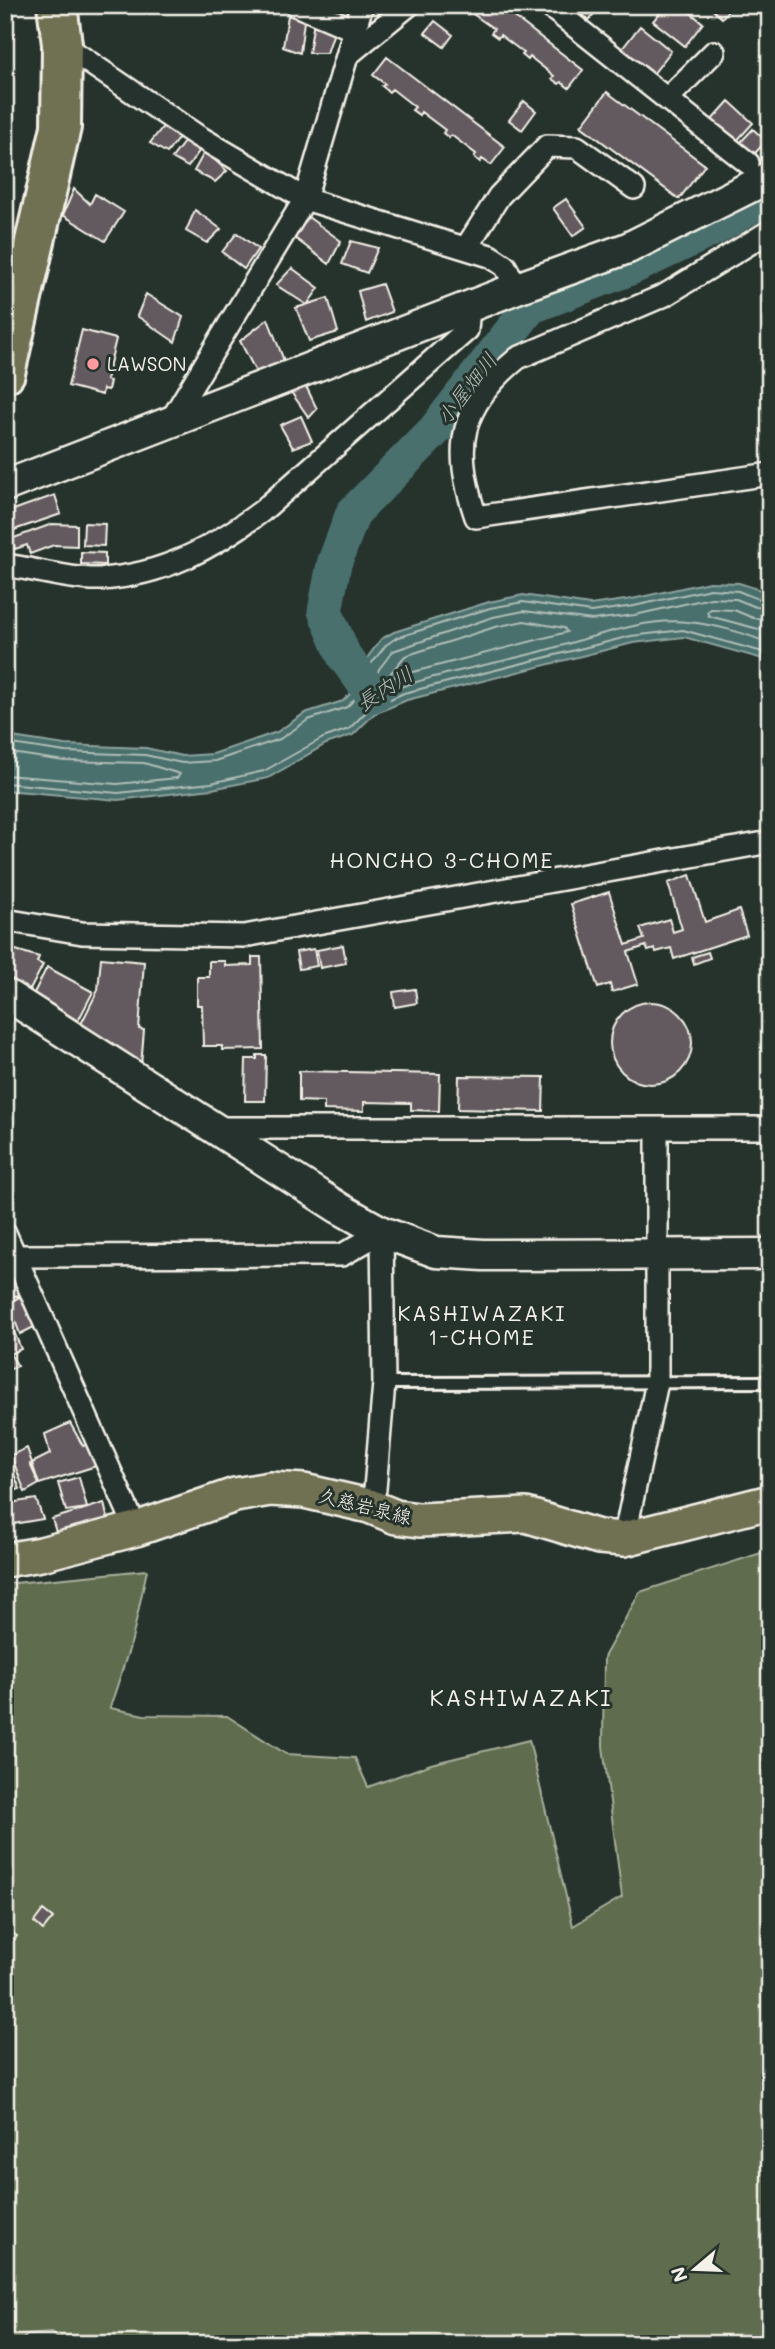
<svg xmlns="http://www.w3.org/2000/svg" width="775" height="2349" font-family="Mali,'Klee One',sans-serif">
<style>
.green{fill:#5e6c4e;stroke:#a9ae9b;stroke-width:2}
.water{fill:#4a6f6d;stroke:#8ea39e;stroke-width:2}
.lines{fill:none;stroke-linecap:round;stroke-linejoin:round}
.shore{stroke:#b0bdb7;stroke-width:2}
.river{stroke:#4a6f6d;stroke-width:35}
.building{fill:#635a60;stroke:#f4f1e8;stroke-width:2}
.lane-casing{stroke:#f4f1e8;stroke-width:16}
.street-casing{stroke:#f4f1e8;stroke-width:26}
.secondary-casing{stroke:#f4f1e8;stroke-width:35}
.primary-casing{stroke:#f4f1e8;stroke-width:38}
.highway-casing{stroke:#f4f1e8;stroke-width:44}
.lane{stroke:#26332d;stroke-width:10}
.street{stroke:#26332d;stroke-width:21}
.secondary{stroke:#26332d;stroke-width:30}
.primary{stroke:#706f52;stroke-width:33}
.highway{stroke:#706f52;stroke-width:38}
.poi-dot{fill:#ff9aa2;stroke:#26332d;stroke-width:2.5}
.labels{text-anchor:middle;stroke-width:6;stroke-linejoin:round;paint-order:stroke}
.poi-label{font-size:19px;fill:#f4f1e8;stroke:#26332d;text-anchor:start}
.street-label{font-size:19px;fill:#f4f1e8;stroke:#26332d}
.water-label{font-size:21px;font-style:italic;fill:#b0bdb7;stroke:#26332d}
.neighbourhood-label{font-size:21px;letter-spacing:2px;fill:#f4f1e8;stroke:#26332d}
.quarter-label{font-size:23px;letter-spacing:2px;fill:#f4f1e8;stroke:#26332d}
</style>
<rect width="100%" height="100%" fill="#26332d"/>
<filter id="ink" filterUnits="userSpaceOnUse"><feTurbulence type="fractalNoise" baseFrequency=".0143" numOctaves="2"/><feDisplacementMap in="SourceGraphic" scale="14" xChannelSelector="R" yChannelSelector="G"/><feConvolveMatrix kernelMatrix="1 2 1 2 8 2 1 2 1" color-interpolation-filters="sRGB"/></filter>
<g filter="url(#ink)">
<!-- green -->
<path class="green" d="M770,1550V2344H67L51,2333L27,2335L18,2344H5V1584L147,1570L132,1640L110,1708L144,1715L227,1716L286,1754L355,1758L368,1787L431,1764L529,1740L573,1926L622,1897L603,1746L604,1657L640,1592Z"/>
<!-- water -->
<path class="water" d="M709,582L739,583L770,593V661L684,637L633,643L407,700L374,714L353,735L326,744L268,778L212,789L118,800L5,790V736L65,745L146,748L182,756L213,754L277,732L305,713L343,701L355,689L365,661L381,639L394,632L489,602L523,595L590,605L632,599Z"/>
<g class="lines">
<!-- shore -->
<path class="shore" d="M770,608L756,607L736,599L711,598L635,615L592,620L524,611L493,617L393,651L379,669L370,694L374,697C426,675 481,667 535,653C580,642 640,617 687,622C713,624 746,633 770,644
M770,619L753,618L734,610L711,609L707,612L709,616L770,632
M524,621L564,628L567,632L394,677L390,674L405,656L495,627Z
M5,743L65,752L145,755L182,763L215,761L280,739L308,720L347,707L361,692L371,664L386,645L396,638L490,608L523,602L591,612L634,606L710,589L738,591L758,599L770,600
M5,752L64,761L144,763L180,774L177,778L117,784L5,775
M5,783L118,793L211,783L264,771L323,738L349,729L370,708L404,693L631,636L683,630L770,654"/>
<!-- river -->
<path class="river" d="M373,695L344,656L325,611L334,564L353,513L435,430L530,307L633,267L715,228L770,195"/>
</g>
<!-- building -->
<path class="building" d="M462,5H499L583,70L569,88L561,82L559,84L552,79L554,76L530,57L528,60L522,55L524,53L500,35L498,38L491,33L494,29L470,12L468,14L461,9Z
M585,5H601L589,20L579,12Z
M636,5H650L644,12Z
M666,5H681L703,23L685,46L653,21Z
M707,5H732L722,18Z
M288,15L304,21L300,53L283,47Z
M314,21L335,29L327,53H309Z
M435,21L453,35L444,47L425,33Z
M640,26L671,51L653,74L622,49Z
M387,57L505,147L491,165L482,159L480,162L474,157L476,154L451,135L449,138L443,133L445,130L421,112L419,115L412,110L415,107L392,89L389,92L382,86L385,84L373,75Z
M607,92L705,165L679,199L581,126Z
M524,101L536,111L522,130L509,120Z
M729,101L753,123L734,144L710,122Z
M165,124L181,135L167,153L150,143Z
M753,129L766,141L749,160L736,147Z
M187,138L202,147L188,167L172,158Z
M205,151L227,171L215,182L194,171Z
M74,189L90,204L95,194L124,212L105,241L63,215Z
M566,199L586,227L573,236L553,208Z
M195,210L221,229L207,243L186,231Z
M304,214L341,241L329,264L292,236Z
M237,233L258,249L244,269L222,252Z
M351,241L378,248L367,273L342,264Z
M292,268L319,288L307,305L276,285Z
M382,284L392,312L366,322L358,291Z
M146,294L183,317L175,342L137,316Z
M328,298L338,332L309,341L296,308Z
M268,319L286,366L258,376L240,341Z
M82,330L116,339L106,380L110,381L108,390L103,389L102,395L68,386Z
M305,384L317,409L309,418L289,389Z
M301,416L312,441L293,448L280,425Z
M55,495L61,514L5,533V513Z
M84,523L105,524L104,546L83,545Z
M52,524L77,525V546L54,545L30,554L27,545L15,549L11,539Z
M81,552L105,553V565L81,564Z
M690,875L705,922L739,910L747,935L674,959L671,948L656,952L655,949L648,951L646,946L628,952L638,984L612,992L610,984L598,988L571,904L609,892L626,945L644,939L640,928L669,919L673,932L682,929L668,883Z
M343,945L346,963L320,968L317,950Z
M9,948L39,957L37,962L43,965L30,990L5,976Z
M314,949L317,966L299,969L296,952Z
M708,952L710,958L694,964L692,957Z
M252,957H261L263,1049L222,1050V1046H203L202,1005H197V977H209V961H225V966L252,965Z
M101,958L144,962L139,1029L144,1030L141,1066L80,1026L98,990Z
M47,967L93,992L78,1021L34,993Z
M415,989L417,1003L395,1007L393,992Z
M610 1043a41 41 0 1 1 82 0a41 41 0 1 1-82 0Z
M257,1055H266L265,1101H245L246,1059H257Z
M299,1071L440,1074L439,1111L411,1110V1103L364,1102V1111L324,1110V1102L299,1101Z
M459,1076L544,1077L543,1111L458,1109Z
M7,1271L20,1274L26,1294L13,1296Z
M26,1294L36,1326L20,1334L14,1318L5,1323V1304Z
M11,1324L21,1349L10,1354L18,1366L5,1371V1327Z
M70,1423L83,1446L91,1443L99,1465L39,1484L30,1464L50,1454L45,1434Z
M27,1448L39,1484L25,1492L11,1455Z
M5,1455L12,1469L5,1472Z
M12,1469L20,1489L5,1494V1472Z
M79,1477L87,1508L66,1511L58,1483Z
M36,1499L43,1519L13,1524L9,1503Z
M104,1503L109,1525L59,1542L52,1519Z
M43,1910L53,1918L43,1930L34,1922Z
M5,1928L17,1936L9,1947L5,1944Z"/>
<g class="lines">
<!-- lane casing -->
<g class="lane-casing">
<path id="lane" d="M384,1383L770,1382"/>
</g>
<!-- street casing -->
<g class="street-casing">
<path id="street" d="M296,5L355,30
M548,5L748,163
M62,44L196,135L305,199L490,256L505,266L517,288
M348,55L409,5
M667,99L714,52
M770,231L665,295L518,358C459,406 452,447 476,517L770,474
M466,248L499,196L547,146L577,147L634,188
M170,422L305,199L362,5
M5,565C35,569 71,580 101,579C163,575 213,548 262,511L467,330L469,307
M5,920L82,933L244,936L770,842
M215,1128H770
M5,1233L136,1529
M5,1260L17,1256L342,1255L382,1232
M369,1506L375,1489L384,1383L382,1232
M624,1539L657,1382V1128"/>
</g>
<!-- secondary casing -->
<g class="secondary-casing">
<path id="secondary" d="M5,486L517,288L628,248L770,177
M5,994L339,1208L382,1232L436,1252L483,1255L770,1254"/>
</g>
<!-- primary casing -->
<g class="primary-casing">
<path id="primary" d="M5,1560L41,1554L136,1529L235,1495L270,1489L304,1491L369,1506L396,1517L419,1520L526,1515L599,1537L624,1539L770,1502"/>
</g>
<!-- highway casing -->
<g class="highway-casing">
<path id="highway" d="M5,373L61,127L62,44L57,5"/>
</g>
<!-- lane -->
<use href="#lane" class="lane"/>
<!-- street -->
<use href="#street" class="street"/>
<!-- secondary -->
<use href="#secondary" class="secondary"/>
<!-- primary -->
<use href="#primary" class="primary"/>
<!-- highway -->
<use href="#highway" class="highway"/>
</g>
</g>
<!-- markers -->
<circle class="poi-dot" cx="93" cy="364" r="7"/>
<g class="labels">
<!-- poi labels -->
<g class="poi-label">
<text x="107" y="371">LAWSON</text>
</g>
<!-- street labels -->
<g class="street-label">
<text transform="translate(365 1506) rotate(14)" y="7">久慈岩泉線</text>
</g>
<!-- water labels -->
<g class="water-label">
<text transform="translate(467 389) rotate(-52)" y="7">小屋畑川</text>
<text transform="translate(385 689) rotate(-33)" y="7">長内川</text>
</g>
<!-- neighbourhood labels -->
<g class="neighbourhood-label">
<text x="442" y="868">HONCHO 3-CHOME</text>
<text x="482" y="1321">KASHIWAZAKI<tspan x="482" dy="24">1-CHOME</tspan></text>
</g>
<!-- quarter labels -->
<g class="quarter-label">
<text x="521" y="1706">KASHIWAZAKI</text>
</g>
</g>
<!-- margin -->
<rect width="775" height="2349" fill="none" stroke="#26332d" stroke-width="28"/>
<rect x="14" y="14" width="747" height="2321" fill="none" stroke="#f4f1e8" stroke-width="2.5" filter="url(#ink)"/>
<!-- north arrow -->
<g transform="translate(695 2269) rotate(251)" stroke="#26332d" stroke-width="5" paint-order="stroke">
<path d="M0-5L12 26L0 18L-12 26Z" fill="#f4f1e8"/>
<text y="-10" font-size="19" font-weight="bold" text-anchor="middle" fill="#f4f1e8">N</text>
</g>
</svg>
